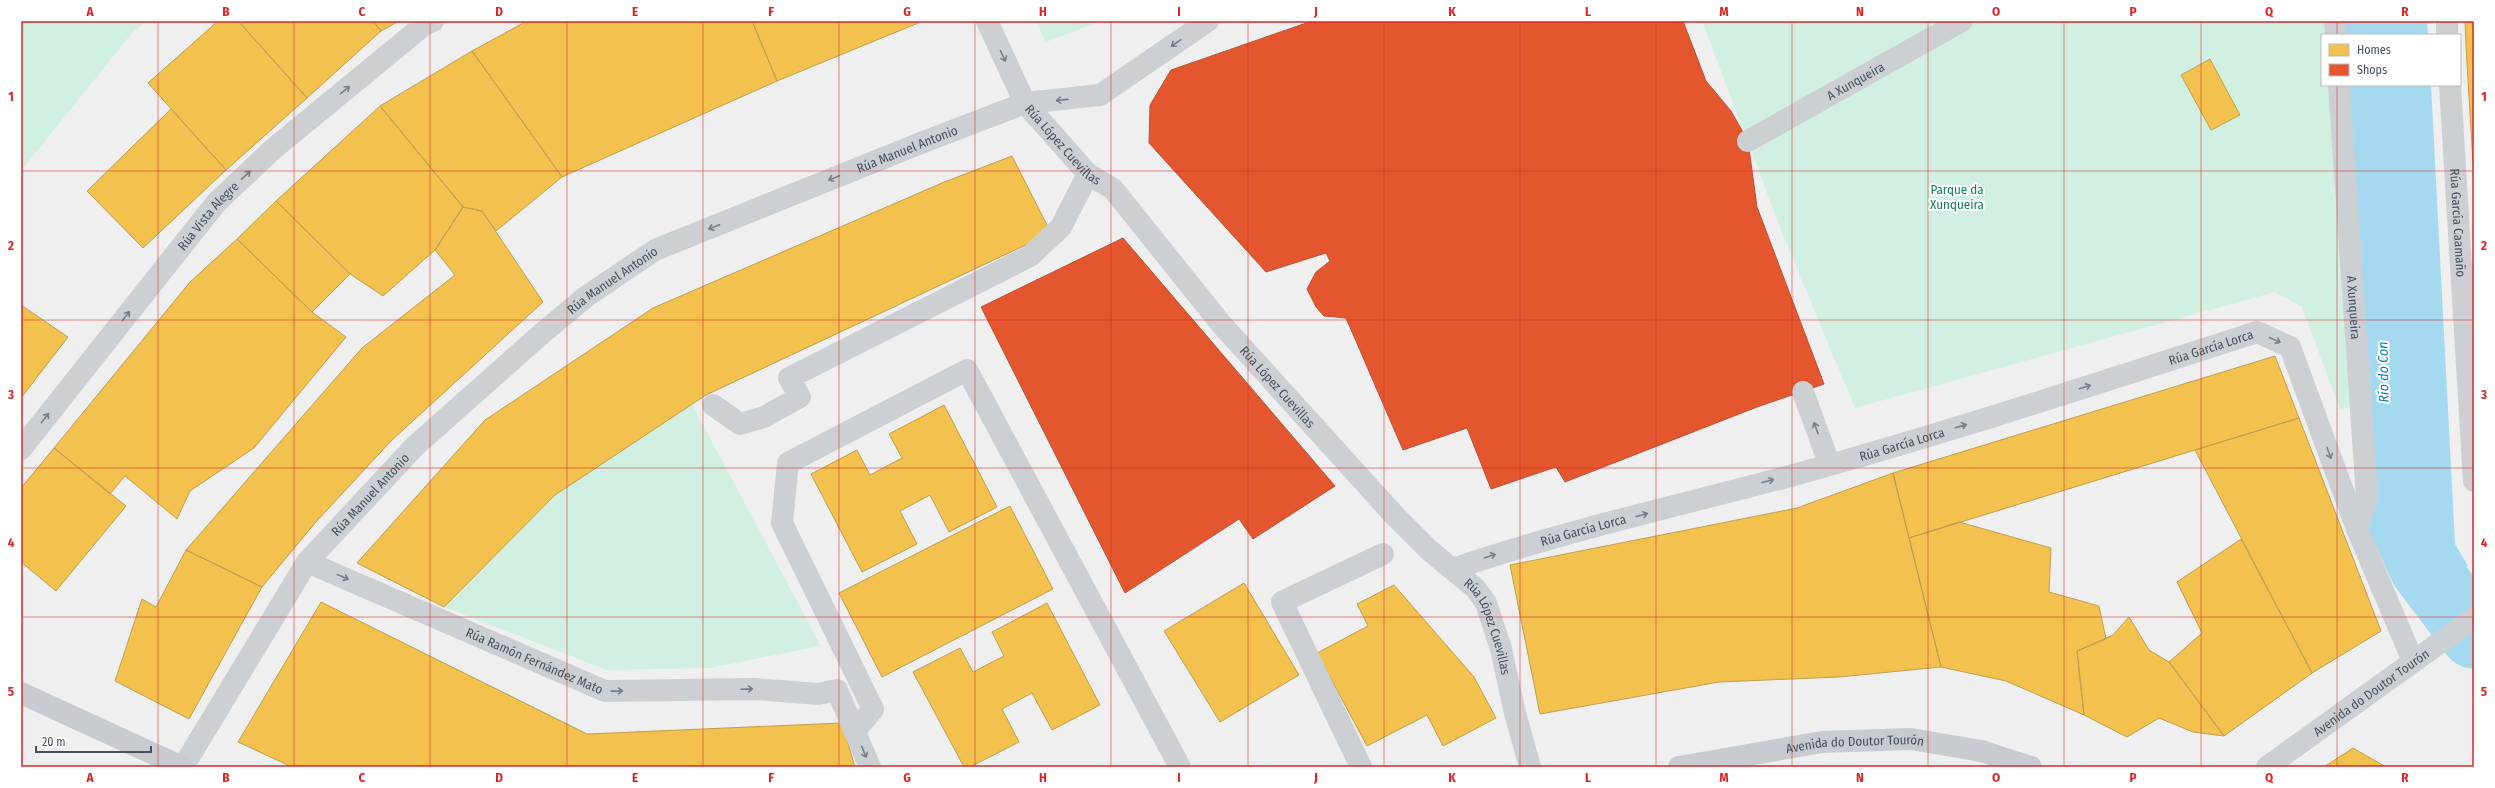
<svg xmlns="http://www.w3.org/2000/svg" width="2495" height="788" font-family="'Fira Sans Condensed',sans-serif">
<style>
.green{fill:#d2f0e1}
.water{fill:#a5d9f0}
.homes{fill:#f2c14e;stroke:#be9f52}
.shops{fill:#e4572e;stroke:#b5553c}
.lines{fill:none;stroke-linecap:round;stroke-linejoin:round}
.river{stroke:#a5d9f0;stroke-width:69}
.minor{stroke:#cdd0d3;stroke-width:22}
.major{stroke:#c8cbd0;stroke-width:22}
.oneway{stroke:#757d86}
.grid{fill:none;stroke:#d62828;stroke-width:1;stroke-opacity:0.55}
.labels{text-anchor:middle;stroke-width:4;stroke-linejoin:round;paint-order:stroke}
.street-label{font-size:13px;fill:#46505d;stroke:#fff}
.park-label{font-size:13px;fill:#128255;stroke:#fff}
.water-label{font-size:14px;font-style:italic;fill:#057bb0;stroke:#fff}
.neatline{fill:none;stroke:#d62828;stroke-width:1.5}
.grid-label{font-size:13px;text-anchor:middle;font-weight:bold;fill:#d62828}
</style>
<rect width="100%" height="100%" fill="#f0efef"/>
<!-- green -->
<path class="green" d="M21,21H147L132,33L21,171Z
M1035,21H1101L1046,42Z
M1702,21H2328L2329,35H2322V85H2333L2358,406L2340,409L2302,307L2275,292L1855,408L1783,235Z
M692,404L821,646L709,668L607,670L444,607L555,495Z"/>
<!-- water -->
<path class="water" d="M2343,21H2427L2428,35H2344Z
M2348,85H2431L2455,544L2468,566L2413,608L2387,559L2378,521Z"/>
<!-- homes -->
<path class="homes" d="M218,21H238L307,98L226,170L148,83Z
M245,21H373L381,31L307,98L241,24Z
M373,21H399L381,31Z
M527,21H752L777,81L562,177L472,51Z
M752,21H923L777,81Z
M2465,21H2474V180L2466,46Z
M472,51L562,177L496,231L482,211L463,207L380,106Z
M2210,59L2240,115L2211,130L2181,75Z
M380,106L463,207L435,250L383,296L350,274L276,201Z
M171,109L226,170L143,248L87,191Z
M1012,156L1048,227L1028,244L706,395L555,495L444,607L357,563L485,420L653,308L942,183Z
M276,201L350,274L312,312L237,239Z
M463,207L482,211L543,302L391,441L315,523L262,587L186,550L362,348L455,275L435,250Z
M237,239L312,312L346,337L254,448L190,491L177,519L125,476L110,494L54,448L190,282Z
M21,305L68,337L21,398Z
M2275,356L2299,418L1909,538L1893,473Z
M944,405L997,507L949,532L930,495L900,511L917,544L862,572L811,474L857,450L870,475L902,458L889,434Z
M2299,418L2381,631L2312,673L2195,450Z
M54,448L126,506L56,591L21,562V488Z
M1893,473L1941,667L1839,677L1719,682L1540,714L1510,565L1797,508Z
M1010,506L1053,589L882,677L839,593Z
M1959,522L2051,548L2049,592L2099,606L2106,639L2077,651L2084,715L2006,681L1941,667L1909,538Z
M2241,539L2312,673L2224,736L2169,662L2202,633L2177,582Z
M186,550L262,587L189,719L115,681L142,599L156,607Z
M1244,583L1299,675L1220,722L1164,631Z
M1394,585L1474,677L1496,718L1443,746L1427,715L1367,746L1317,653L1368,626L1357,604Z
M321,602L587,734L842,723L855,767H292L238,742Z
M1047,603L1100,705L1052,730L1032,693L1002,709L1019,742L970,767H964L913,672L960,648L973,672L1004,656L992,632Z
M2129,617L2149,650L2169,662L2224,736L2193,732L2159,718L2127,737L2084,715L2077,651L2113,635Z
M2353,748L2386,767H2324Z"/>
<!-- shops -->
<path class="shops" d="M1312,21H1683L1706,81L1731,111L1748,141L1757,207L1824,384L1757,407L1565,482L1556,467L1491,489L1467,428L1403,450L1346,318L1324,316L1316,307L1307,289L1316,272L1330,261L1326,253L1266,272L1149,143L1150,105L1171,70Z
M1123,238L1335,486L1253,539L1239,519L1125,593L981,307Z"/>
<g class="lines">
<!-- river -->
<path class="river" d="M2394,503L2424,568L2474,634"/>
<!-- minor -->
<g class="minor">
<path id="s1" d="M987,21L1025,103L1088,174L1113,189L1222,325L1395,516L1429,550L1475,588L1486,603L1501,649L1515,713L1530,767"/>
<path d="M2335,21L2336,35"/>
<path d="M2447,21V35"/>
<path id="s2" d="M2339,85L2367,498L2357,529"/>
<path id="s3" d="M2450,85L2474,481"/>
<path id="s4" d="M1748,141L1962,21"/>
<path d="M1803,392L1829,463"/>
<path d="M713,405L740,424L764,417L800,397L789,378L1030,256L1061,227L1088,174"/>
<path id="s5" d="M21,449L216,203L272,150L424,25L433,21"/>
<path id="s6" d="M307,562L605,691L755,689L818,694L837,690L870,767"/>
<path id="s7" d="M1453,569C1563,531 1678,506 1790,476C1947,433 2102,382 2257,332L2290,347L2357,529L2413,661"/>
<path d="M855,731L873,709L782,523L788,463L967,370L1180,767"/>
<path id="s8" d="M183,767L307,562L415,446L546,330L587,296L655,250L926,141L1025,103L1100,95L1208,21"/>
<path d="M1361,767L1282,602L1383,554"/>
<path id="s9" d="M2267,767L2474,618"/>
</g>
<!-- major -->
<g class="major">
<path d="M21,693L182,767"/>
<path id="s10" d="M1679,767L1822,742L1911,739L1981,751L2031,767"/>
</g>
</g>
<!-- one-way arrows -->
<defs><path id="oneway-shaft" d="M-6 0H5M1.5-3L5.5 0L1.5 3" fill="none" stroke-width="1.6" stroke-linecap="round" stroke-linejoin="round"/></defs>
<g class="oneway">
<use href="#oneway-shaft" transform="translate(1176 43) rotate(145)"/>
<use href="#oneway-shaft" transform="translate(1003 56) rotate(65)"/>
<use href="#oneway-shaft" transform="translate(345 90) rotate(-40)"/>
<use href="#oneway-shaft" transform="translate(1062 100) rotate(174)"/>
<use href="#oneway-shaft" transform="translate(246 175) rotate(-43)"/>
<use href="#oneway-shaft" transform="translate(834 178) rotate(158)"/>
<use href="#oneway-shaft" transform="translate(714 227) rotate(158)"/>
<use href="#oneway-shaft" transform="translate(126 316) rotate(-52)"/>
<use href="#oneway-shaft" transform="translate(2275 340) rotate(25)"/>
<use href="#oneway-shaft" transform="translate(2085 387) rotate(-18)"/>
<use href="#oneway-shaft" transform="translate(45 418) rotate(-52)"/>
<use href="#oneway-shaft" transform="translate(1961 426) rotate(-16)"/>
<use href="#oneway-shaft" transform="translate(1816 428) rotate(-110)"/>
<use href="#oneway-shaft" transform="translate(2329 453) rotate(70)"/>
<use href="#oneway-shaft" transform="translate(1768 481) rotate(-15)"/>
<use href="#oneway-shaft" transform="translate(1642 515) rotate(-15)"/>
<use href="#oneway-shaft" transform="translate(1490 556) rotate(-19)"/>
<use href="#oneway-shaft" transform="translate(343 577) rotate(24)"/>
<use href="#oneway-shaft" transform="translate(747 689) rotate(-2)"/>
<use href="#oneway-shaft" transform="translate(617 691) rotate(-1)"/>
<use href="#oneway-shaft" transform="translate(864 752) rotate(68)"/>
</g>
<!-- grid -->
<path class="grid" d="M158,21V767M294,21V767M430,21V767M567,21V767M703,21V767M839,21V767M975,21V767M1111,21V767M1248,21V767M1384,21V767M1520,21V767M1656,21V767M1792,21V767M1928,21V767M2064,21V767M2201,21V767M2337,21V35M2337,85V767M21,171H2474M21,320H2474M21,468H2474M21,617H2474"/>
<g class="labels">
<!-- street labels -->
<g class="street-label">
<text dy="5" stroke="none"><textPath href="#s4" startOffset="123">A Xunqueira</textPath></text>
<text dy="5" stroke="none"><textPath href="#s1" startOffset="147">Rúa López Cuevillas</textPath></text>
<text dy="5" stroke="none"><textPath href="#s8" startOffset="980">Rúa Manuel Antonio</textPath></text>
<text dy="5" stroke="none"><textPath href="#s5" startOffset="299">Rúa Vista Alegre</textPath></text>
<text dy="5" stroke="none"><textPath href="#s3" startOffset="138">Rúa García Caamaño</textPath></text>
<text dy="5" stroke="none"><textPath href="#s8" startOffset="656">Rúa Manuel Antonio</textPath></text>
<text dy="5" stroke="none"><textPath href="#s2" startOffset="223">A Xunqueira</textPath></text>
<text dy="5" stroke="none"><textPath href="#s7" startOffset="790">Rúa García Lorca</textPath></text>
<text dy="5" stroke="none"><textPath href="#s1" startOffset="472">Rúa López Cuevillas</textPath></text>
<text dy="5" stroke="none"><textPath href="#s7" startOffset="466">Rúa García Lorca</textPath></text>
<text dy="5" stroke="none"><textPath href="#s8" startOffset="332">Rúa Manuel Antonio</textPath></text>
<text dy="5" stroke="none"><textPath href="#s7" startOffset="136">Rúa García Lorca</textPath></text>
<text dy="5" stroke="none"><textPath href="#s1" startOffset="795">Rúa López Cuevillas</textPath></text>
<text dy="5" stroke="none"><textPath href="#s6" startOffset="248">Rúa Ramón Fernández Mato</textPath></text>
<text dy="5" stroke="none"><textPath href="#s9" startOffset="128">Avenida do Doutor Tourón</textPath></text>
<text dy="5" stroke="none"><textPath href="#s10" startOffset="178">Avenida do Doutor Tourón</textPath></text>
</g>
<!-- park labels -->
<g class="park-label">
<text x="1957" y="194">Parque da<tspan x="1957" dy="15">Xunqueira</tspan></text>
</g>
<!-- water labels -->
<g class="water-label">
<text transform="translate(2383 372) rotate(-91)" y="5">Río do Con</text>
</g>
</g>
<!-- border -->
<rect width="2495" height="788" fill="none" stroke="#ffffff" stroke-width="44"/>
<!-- legend -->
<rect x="2321" y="34" width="140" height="52" fill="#ffffff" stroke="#b5b9be"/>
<rect x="2329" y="44" width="20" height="12" fill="#f2c14e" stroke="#b5b9be"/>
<text x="2357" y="54" font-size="12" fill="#46505d">Homes</text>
<rect x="2329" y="64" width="20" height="12" fill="#e4572e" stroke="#b5b9be"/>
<text x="2357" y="74" font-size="12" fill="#46505d">Shops</text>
<!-- scale -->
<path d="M36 746v6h115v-6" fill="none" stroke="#46505d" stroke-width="2"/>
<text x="42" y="746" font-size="12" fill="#46505d" stroke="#ffffff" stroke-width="3" paint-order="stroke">20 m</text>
<rect x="22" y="22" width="2451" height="744" class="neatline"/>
<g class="grid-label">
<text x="90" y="16">A</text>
<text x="226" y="16">B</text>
<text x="362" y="16">C</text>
<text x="499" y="16">D</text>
<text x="635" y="16">E</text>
<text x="771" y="16">F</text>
<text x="907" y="16">G</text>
<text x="1043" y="16">H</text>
<text x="1179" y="16">I</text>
<text x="1316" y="16">J</text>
<text x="1452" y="16">K</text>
<text x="1588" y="16">L</text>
<text x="1724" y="16">M</text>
<text x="1860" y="16">N</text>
<text x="1996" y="16">O</text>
<text x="2133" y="16">P</text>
<text x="2269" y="16">Q</text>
<text x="2405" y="16">R</text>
<text x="11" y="101">1</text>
<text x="2484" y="101">1</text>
<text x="11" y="250">2</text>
<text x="2484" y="250">2</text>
<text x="11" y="399">3</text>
<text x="2484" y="399">3</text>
<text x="11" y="547">4</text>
<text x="2484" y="547">4</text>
<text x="11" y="696">5</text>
<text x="2484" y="696">5</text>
<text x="90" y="782">A</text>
<text x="226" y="782">B</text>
<text x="362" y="782">C</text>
<text x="499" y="782">D</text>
<text x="635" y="782">E</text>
<text x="771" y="782">F</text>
<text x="907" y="782">G</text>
<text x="1043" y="782">H</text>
<text x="1179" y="782">I</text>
<text x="1316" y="782">J</text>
<text x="1452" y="782">K</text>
<text x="1588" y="782">L</text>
<text x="1724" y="782">M</text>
<text x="1860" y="782">N</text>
<text x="1996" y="782">O</text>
<text x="2133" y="782">P</text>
<text x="2269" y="782">Q</text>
<text x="2405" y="782">R</text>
</g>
</svg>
